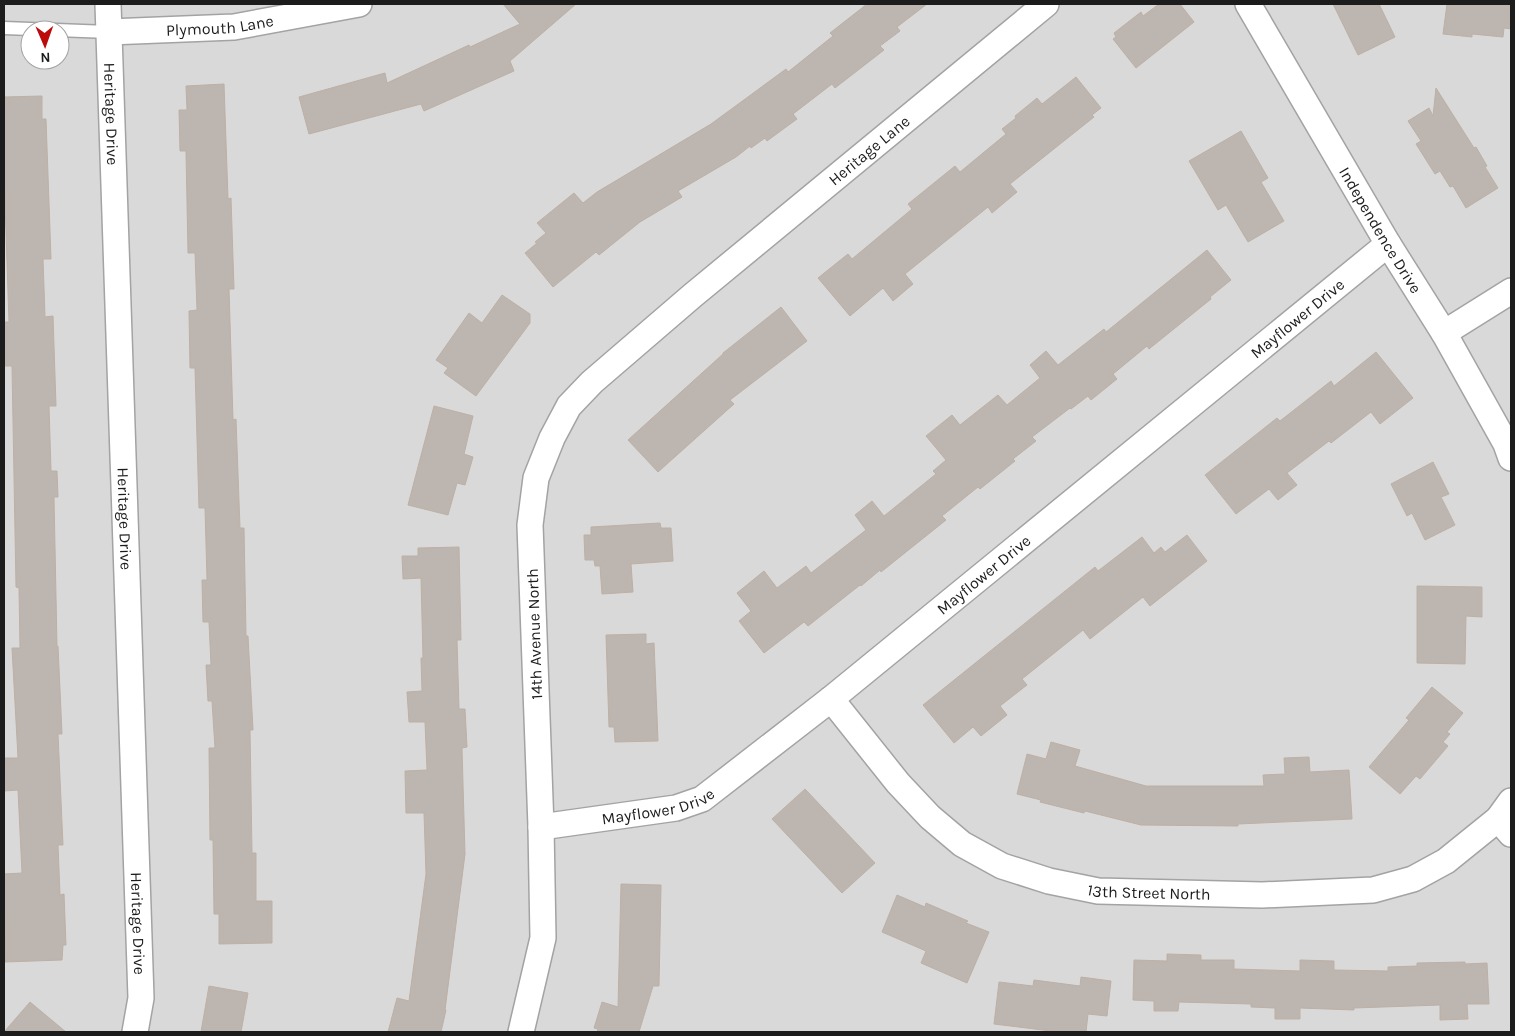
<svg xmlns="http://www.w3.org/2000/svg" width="1515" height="1036" font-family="Karla,sans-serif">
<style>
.residential{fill:#dad9d9;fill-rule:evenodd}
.building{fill:#bdb5af;stroke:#bdb0a5}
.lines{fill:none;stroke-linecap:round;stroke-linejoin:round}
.lane-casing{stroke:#a3a3a3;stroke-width:15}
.street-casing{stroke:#a3a3a3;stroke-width:28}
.lane{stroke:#fff;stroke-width:12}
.street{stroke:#fff;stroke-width:25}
.labels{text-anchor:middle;stroke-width:4;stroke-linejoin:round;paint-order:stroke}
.street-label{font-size:16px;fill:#1c1c1c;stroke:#fff}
</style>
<rect width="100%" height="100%" fill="#ede9e2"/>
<!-- residential -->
<path class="residential" d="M4,4H1511V1032H4ZM30,30H60V60H30Z"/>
<!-- building -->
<path class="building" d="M503,4H576L510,61L514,71L424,111L421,104L309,134L299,97L385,73L387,83L469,45L470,47L520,24Z
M867,4H927L897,27L900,31L880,46L884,50L835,88L832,84L793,114L797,119L767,141L765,138L751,148L750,146L736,157L678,191L682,197L640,222L599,255L596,252L553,287L525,253L537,243L535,242L546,233L537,223L574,193L583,203L597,192L711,124L786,69L788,72L833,36L830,33Z
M1159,4H1180L1194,22L1136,68L1113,39L1116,37L1114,33L1141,12L1143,16Z
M1333,4H1379L1395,37L1358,55Z
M1447,4H1511V29L1504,28L1503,37L1472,34V37L1443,34Z
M1076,77L1101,108L1092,115L1094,117L1010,184L1017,192L992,213L988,207L905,274L913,284L893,301L883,288L850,316L818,278L848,254L852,259L912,209L908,204L955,166L960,172L1006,134L1002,129L1016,118L1015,116L1037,98L1042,104Z
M224,84L228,199L231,198L234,289H229L233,420L236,419L240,528H244L246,636H248L253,730H250L252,853H256V901H272V943L219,944V914H214L213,840H210L209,748H215L212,701H208L206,665H211L209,622H203L202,580H207L205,508H199L195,368H190L189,311L197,310L195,253H188L186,151H180L179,110H187L186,86Z
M1436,88L1474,148L1476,147L1487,166L1485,167L1498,188L1466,208L1453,186L1450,187L1440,171L1435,174L1416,144L1421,141L1408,121L1429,108L1433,116Z
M42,96V119H46L51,259H43L45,317L53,316L56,406H49L51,471H57L58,497H54L57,646H58L62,734H58L63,845H58L60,895L64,894L66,945H63L62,960L5,962L4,874L22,873L18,790L4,791V758H18L12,648H20L19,588L16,587L12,366H4V322H9L4,173V97Z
M1241,131L1268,178L1261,182L1284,221L1248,242L1226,205L1218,210L1189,161Z
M1207,250L1231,280L1210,297L1211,299L1149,349L1147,346L1113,374L1117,379L1091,400L1088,396L1071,409L1070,408L1032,437L1036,441L1013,459L1015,461L980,489L978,487L942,516L946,520L881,572L880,570L861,586L860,585L808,626L804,622L764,653L739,621L751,611L737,593L764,571L777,588L806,566L811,573L866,530L855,515L872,501L884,516L936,474L933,471L946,460L926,436L952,415L960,425L998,395L1007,405L1040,378L1030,365L1046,351L1058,365L1104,329L1106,332Z
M502,295L530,314V323L476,396L444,373L448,368L436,360L469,313L482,323Z
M781,307L807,341L730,400L734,404L658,472L628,440L723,354V353Z
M1376,352L1413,398L1380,424L1371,412L1331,443L1329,441L1287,473L1297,485L1278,500L1269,489L1236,514L1205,475L1277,418L1280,421L1331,381L1334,386Z
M434,406L473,416L464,454L473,457L465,485L457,483L448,515L408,505Z
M1433,462L1449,494L1441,497L1455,525L1425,540L1412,513L1407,516L1391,484Z
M660,523L661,528H671L673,561L631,564L633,592L602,594L600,566H595L594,560H585L584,535H591V527Z
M1187,535L1207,561L1150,606L1143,597L1090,639L1083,630L1022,679L1027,685L1000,706L1007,715L981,736L973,727L954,743L923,705L1095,567L1098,571L1142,537L1154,553L1161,547L1165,552Z
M459,547L461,640H457L459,709H465L467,747L462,748L465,854L445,1010H446L441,1032H388L397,998L409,1001L426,874L424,813H406L405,771L427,770L425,722H409L407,692L422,691L421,658H423L421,578L403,579L402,556H418V548Z
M1417,586L1482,587V617L1466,616L1465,664L1417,663Z
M646,634V644L654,643L658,741L615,742L614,727H609L606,635Z
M1432,687L1463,713L1447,732L1450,734L1443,742L1448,746L1420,779L1416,776L1400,794L1369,767L1409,720L1406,718Z
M1051,742L1080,750L1075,766L1146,786H1264L1263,775L1285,774L1284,758L1309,757L1310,772L1349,770L1352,819L1238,824V826L1141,825L1085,811L1084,813L1040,802L1041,800L1017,794L1027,754L1046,759Z
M805,789L875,863L842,893L772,819Z
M621,884L661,885L659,986H653L639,1032H597L598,1029L594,1028L602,1002L618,1007Z
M897,895L925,907L926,903L968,921L966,923L989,932L967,983L921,963L926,951L882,932Z
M1167,954L1201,955V960H1234V969L1300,971V960L1334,961V970L1388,971V967L1417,966V963L1465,962V964L1487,963L1489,1004H1467L1468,1019L1440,1020V1005L1354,1008V1010L1300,1008V1019H1275V1008L1251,1007V1004L1179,1002L1178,1011H1154V1001L1133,1000L1134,960L1167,961Z
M1081,977L1111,981L1107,1016L1088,1014L1086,1032H1059L994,1024L999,982L1033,986L1034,980L1080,986Z
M209,986L248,993L241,1032H201Z
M30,1002L66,1032H4Z"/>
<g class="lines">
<!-- lane casing -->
<g class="lane-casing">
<path id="lane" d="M4,28L109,32"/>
</g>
<!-- street casing -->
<g class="street-casing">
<g id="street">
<path id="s1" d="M108,4L141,998L135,1032"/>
<path id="s2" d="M1248,4L1388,244L1444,333L1506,444L1511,458"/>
<path id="s3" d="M109,32L234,27L359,4"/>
<path d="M1444,333L1511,291"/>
<path id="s4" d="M831,699L898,783L930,817L962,844L1002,866L1049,881L1098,891L1262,895L1373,890L1413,879L1446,861L1498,819L1511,801"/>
<path d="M1498,819L1511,834"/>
<path id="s5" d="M541,827L676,808L702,799L831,699L1388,244"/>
<path id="s6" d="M521,1032L543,938L541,827L530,525L536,478L552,438L569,406L592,382L692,296L1046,4"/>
</g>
</g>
<!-- lane -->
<use href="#lane" class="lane"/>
<!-- street -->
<use href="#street" class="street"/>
</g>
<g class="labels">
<!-- street labels -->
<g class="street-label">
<text dy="6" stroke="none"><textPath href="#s3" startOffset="111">Plymouth Lane</textPath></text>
<text dy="6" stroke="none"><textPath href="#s1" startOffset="110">Heritage Drive</textPath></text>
<text dy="6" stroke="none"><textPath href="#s6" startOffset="1031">Heritage Lane</textPath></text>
<text dy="6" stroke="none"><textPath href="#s2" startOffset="262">Independence Drive</textPath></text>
<text dy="6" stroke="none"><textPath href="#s5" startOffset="929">Mayflower Drive</textPath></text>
<text dy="6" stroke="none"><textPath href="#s1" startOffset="515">Heritage Drive</textPath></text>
<text dy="6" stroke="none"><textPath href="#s5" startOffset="524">Mayflower Drive</textPath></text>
<text transform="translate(534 634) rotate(-92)" y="6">14th Avenue North</text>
<text dy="6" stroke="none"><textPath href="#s5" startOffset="119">Mayflower Drive</textPath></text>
<text dy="6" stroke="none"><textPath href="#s4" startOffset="392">13th Street North</textPath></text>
<text dy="6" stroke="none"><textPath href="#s1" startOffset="920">Heritage Drive</textPath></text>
</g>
</g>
<!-- border -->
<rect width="1515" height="1036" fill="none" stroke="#1c1c1c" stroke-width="10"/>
<!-- north arrow -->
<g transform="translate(45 45) rotate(178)"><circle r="24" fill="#ffffff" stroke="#a4a4a4"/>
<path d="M0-4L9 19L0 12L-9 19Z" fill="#bd0a0b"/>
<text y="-8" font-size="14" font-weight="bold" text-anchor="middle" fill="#1c1c1c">N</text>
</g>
</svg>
